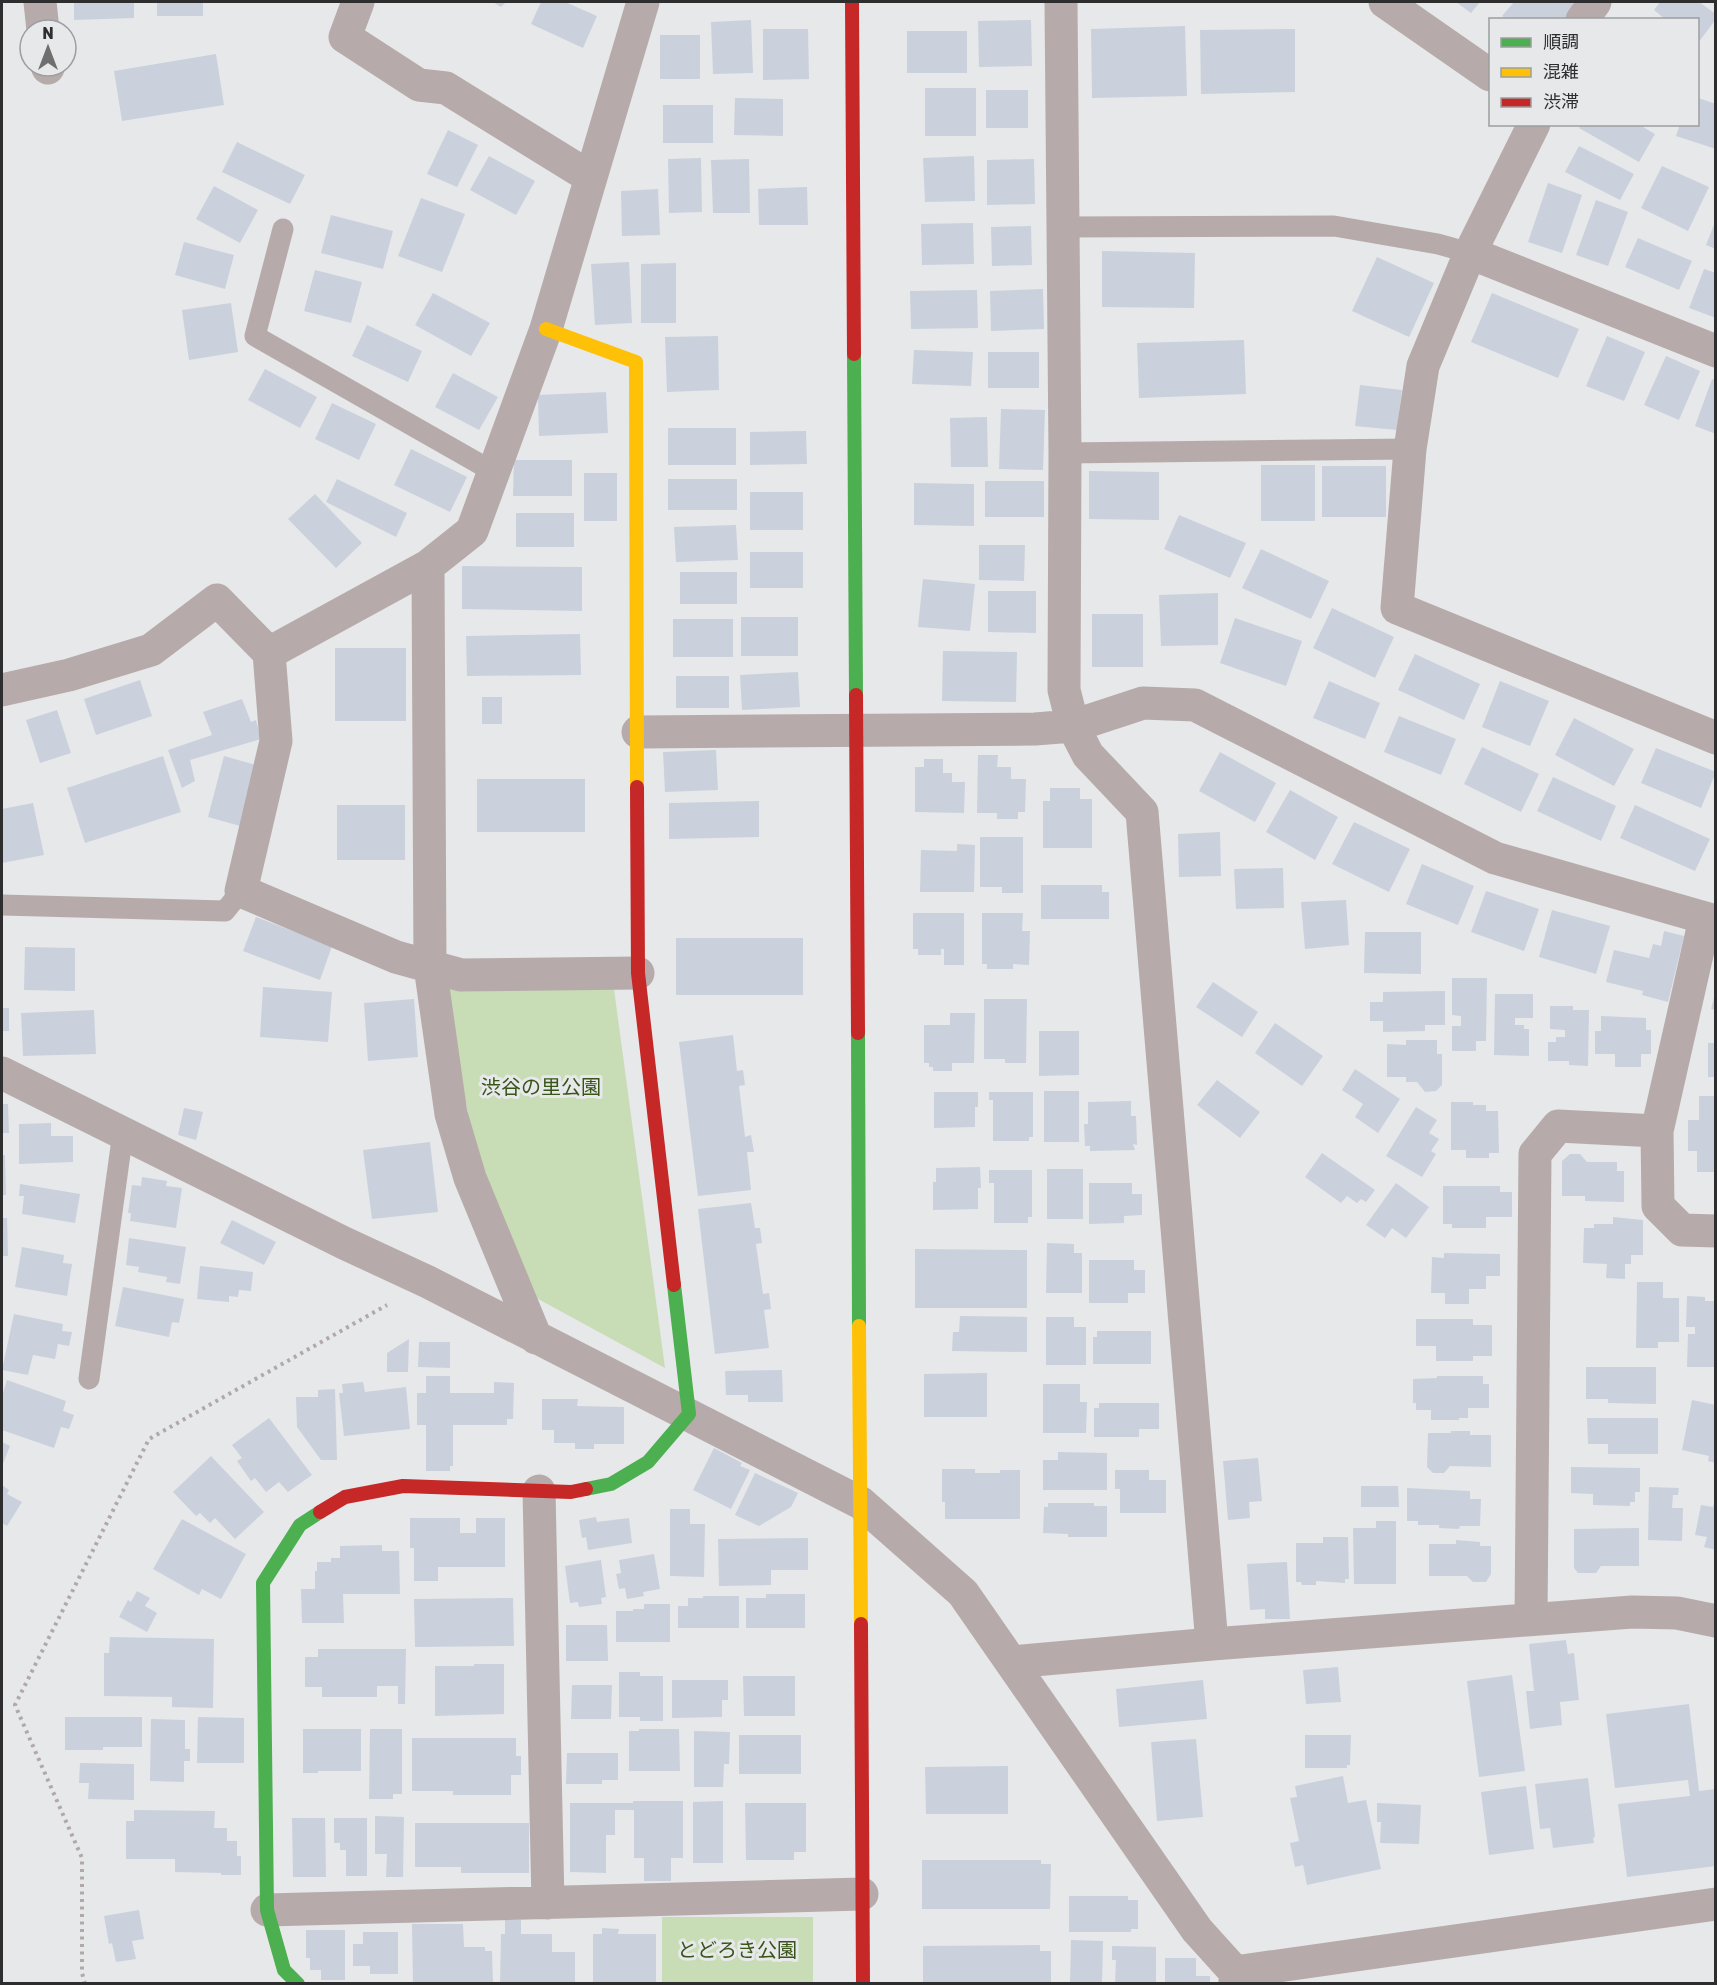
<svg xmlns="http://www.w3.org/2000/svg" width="1717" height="1985" font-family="Rubik,'Noto Sans JP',sans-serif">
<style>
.green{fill:#c8dcb6}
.building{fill:#cad1dd}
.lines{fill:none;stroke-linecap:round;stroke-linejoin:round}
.path{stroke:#b1a9a9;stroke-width:4;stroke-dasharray:3 4.5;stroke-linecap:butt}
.lane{stroke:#b6abaa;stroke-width:21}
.street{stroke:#b6abaa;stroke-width:33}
.fast{stroke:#4caf50;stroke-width:14}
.slow{stroke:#ffc107;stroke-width:14}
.jam{stroke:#c62828;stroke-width:14}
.labels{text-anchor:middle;stroke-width:6;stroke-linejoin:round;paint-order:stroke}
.park-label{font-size:20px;fill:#385417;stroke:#e6e8ea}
</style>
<rect width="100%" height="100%" fill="#e7e8e9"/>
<!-- green -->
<path class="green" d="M445,987L614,989L665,1368L529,1294L479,1175Z
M662,1917H813V1983H662Z"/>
<!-- building -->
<path class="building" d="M74,2H134V18L74,20Z
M157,2H203V16H157Z
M493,2H506L501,7Z
M541,2H565L597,16L583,48L531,24Z
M1456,2H1480L1471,13Z
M1514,2H1571L1578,7L1567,20H1508L1502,16Z
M1660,2H1699L1716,14V19L1698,43V20H1666L1654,10Z
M751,20L753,73L713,74L711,22Z
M1031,20L1032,66L979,67L978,21Z
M1185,26L1187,96L1092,98L1091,29Z
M763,29H808L809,79L763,80Z
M1295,29V92L1201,94L1200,30Z
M907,31H967V73H907Z
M660,35H700V79H660Z
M216,54L224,105L122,121L114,71Z
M925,88H976V136H925Z
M986,90H1028V128H986Z
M735,98L783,99V136L734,135Z
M1698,98L1716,104V149L1676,136L1680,124H1698Z
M663,105H713V143H663Z
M1581,124H1638L1655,134L1639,162L1579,128Z
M448,130L478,145L457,187L427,174Z
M237,142L305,175L290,204L222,172Z
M1579,146L1634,174L1620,200L1565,172Z
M489,156L535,181L516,215L470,190Z
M974,156L975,201L925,202L923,158Z
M701,158L702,212L669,213L668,159Z
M749,159L750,213H713L711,160Z
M1034,159L1035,204L987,205V160Z
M1662,166L1709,187L1688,231L1641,208Z
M1548,183L1582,195L1562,253L1528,242Z
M214,186L258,210L240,243L196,219Z
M807,187L808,225H759L758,189Z
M658,189L660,235L622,236L621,191Z
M421,198L465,214L442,272L398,256Z
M1596,200L1628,212L1608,266L1576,255Z
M331,215L393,231L383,269L321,253Z
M1715,222H1716V249L1706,245Z
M973,223L974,264L922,265L921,224Z
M1031,226L1032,265L992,266L991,227Z
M1638,238L1692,261L1679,290L1625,267Z
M184,242L234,255L225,289L175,275Z
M1102,251L1195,253L1194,308L1102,307Z
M1377,257L1434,283L1409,337L1352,311Z
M629,262L632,323L595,325L591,264Z
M676,263V323H641V264Z
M1704,269L1716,273V318L1689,308Z
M315,270L362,282L351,323L304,311Z
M1043,289L1044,329L991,331L990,291Z
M977,290L978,328L911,329L910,291Z
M433,293L490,323L471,356L415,325Z
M1492,293L1579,329L1558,378L1471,342Z
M231,303L238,352L189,360L182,310Z
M367,325L422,351L408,382L352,356Z
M718,336L719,390L667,392L665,337Z
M1607,336L1645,352L1624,401L1586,386Z
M1244,340L1246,394L1139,398L1137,343Z
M914,350L973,352L971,386L912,384Z
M988,352H1039V388H988Z
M1666,356L1700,371L1679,420L1644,405Z
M265,369L317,397L300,428L248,400Z
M453,373L498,397L479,430L435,407Z
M1712,379L1716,380V434L1695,426Z
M1360,385L1402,390L1397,430L1355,426Z
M606,392L608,433L539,436L538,395Z
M332,403L376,424L359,460L315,439Z
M1001,409L1045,410L1043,470L999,469Z
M987,417L988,467H951L950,418Z
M668,428H736V465H668Z
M806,431L807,464L750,465V432Z
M411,449L467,477L450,512L394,485Z
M514,460H572V496H513Z
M1261,465H1315V521H1261Z
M1322,466H1386V517H1322Z
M1089,471L1159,472V520L1089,519Z
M584,473H617V521H584Z
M337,479L407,513L396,537L326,502Z
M668,479H737V510H668Z
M985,481H1044V517H985Z
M914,483L974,484V526L914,525Z
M750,492H803V530H750Z
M315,494L362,543L336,568L288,519Z
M516,513H574V547H516Z
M1179,515L1246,543L1230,578L1164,549Z
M736,525L738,560L676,562L674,527Z
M979,545H1025L1024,581L979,580Z
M1261,549L1329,581L1311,619L1242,588Z
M750,552H803V588H750Z
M462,566L582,567V611L462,609Z
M680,572H737V604H680Z
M923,579L975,584L970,631L918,627Z
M988,591H1036V633L988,632Z
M1218,593V645L1161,646L1159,595Z
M1332,608L1394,637L1375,678L1313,648Z
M1092,614H1143V667H1092Z
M741,617H798V656H741Z
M1235,618L1302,641L1286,686L1220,663Z
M673,619H733V657H673Z
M580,634L581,675L467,676L466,636Z
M335,648H406V721H335Z
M943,651L1017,652L1016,702L942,701Z
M1415,654L1480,684L1464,720L1398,690Z
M798,672L800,707L742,710L740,675Z
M676,676H729V708H676Z
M140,680L152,716L96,735L84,699Z
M1329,681L1380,703L1365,739L1313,718Z
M1500,681L1549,701L1530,746L1482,727Z
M482,697H502V724H482Z
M242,699L251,722L256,720L261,739L190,760L195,781L182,788L168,750L212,735L203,712Z
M57,710L71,753L40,763L26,720Z
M1399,716L1456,739L1441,775L1384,752Z
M1574,718L1634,749L1614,786L1555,755Z
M1482,747L1539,774L1521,812L1464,784Z
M1656,748L1716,772L1701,808L1641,783Z
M716,750L718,790L665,792L663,752Z
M1220,752L1276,783L1255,822L1199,791Z
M978,755H998L997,767H1011V779H1026L1025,812H1018V819H997V813H977Z
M163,756L181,812L85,843L67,788Z
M224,756L256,765L240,826L208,817Z
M924,759H943V773H952V782H965L964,813L915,812V767H924Z
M1553,777L1616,806L1601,841L1537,811Z
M477,779H585V832H477Z
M1050,788H1080V799H1092V848H1043V801H1050Z
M1290,790L1338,817L1315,860L1266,832Z
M759,801V837L669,839V803Z
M33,803L44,855L2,863V809Z
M337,805H405V860H337Z
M1635,805L1710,839L1695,871L1620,838Z
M1354,822L1410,849L1389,892L1332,864Z
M1220,832L1221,876L1179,877L1178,834Z
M980,837H1023V893H1002V887H980Z
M957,844L975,845L974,892H920L921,850L957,851Z
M1422,864L1474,886L1458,925L1406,904Z
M1283,868L1284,908L1236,909L1234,869Z
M1041,885H1102V892H1109V919H1041Z
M1486,891L1539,909L1524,951L1471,932Z
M1346,900L1349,945L1305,949L1301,902Z
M1552,910L1610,926L1596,974L1539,957Z
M913,913H964V965H944V949H941V955H918V949H913Z
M982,913H1023L1022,931H1030L1029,965L1013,964V969H987V964H982Z
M256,917L332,946L320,980L243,951Z
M1664,931L1684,936L1668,1002L1642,995L1643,991L1606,982L1614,950L1649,958L1653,944L1661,946Z
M1365,932H1421V974L1364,973Z
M676,938H803V995H676Z
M25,947L75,948V991L24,990Z
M1452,978H1487L1486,1041H1476V1051H1452V1026H1461V1016L1452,1015Z
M1213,982L1258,1012L1242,1037L1196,1007Z
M263,987L332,992L328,1042L260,1037Z
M1445,991V1025H1425V1031L1383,1032V1021H1370V1002H1383V992Z
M1495,994H1533V1018H1515V1025H1524V1029H1529V1056L1494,1055Z
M1715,994H1716V1010L1711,1009Z
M414,999L418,1057L368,1061L364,1003Z
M984,999H1027L1026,1063H1005V1059H984Z
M1550,1006H1573V1010H1589L1588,1066L1569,1065V1061H1548V1042H1556V1037H1565V1030L1550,1029Z
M2,1008H9V1031H2Z
M94,1010L96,1054L23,1056L21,1013Z
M950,1013H975L974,1063H952V1071H933V1067H929V1063H924V1025H950Z
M1601,1016L1646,1018V1030H1651V1054H1641V1067H1615V1054H1595V1031H1601Z
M1275,1023L1323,1056L1302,1086L1255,1053Z
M1039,1031H1079V1075L1039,1076Z
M733,1035L737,1071L743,1070L745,1085L739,1086L745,1137L751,1135L754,1152H747L751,1190L698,1196L679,1042Z
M1406,1040H1437V1054H1442V1085L1436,1091L1425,1092L1417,1082H1406V1077H1387V1044L1406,1045Z
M1708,1043H1716V1077H1708Z
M1355,1069L1400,1099L1378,1133L1355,1117L1363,1104L1342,1090Z
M1217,1080L1260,1112L1240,1138L1197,1105Z
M1044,1091H1079V1142H1044Z
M934,1092H978V1107H975V1127L934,1128Z
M989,1092H1033V1137H1029V1141H993V1100H989Z
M1699,1096H1716V1172H1697V1151H1688V1120H1699Z
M1131,1101V1116H1136L1137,1145L1133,1144L1135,1150L1090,1151V1146H1085L1084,1124H1088V1102Z
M1451,1102H1473V1105H1486V1111H1498L1499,1153H1489V1158H1466V1150H1451Z
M2,1104H8L9,1133H2Z
M1416,1107L1437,1120L1429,1133L1439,1139L1431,1151L1436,1154L1422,1177L1386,1156Z
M184,1108L203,1112L196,1140L178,1135Z
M51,1123V1136H73V1162L19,1164V1124Z
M430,1142L438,1212L372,1219L363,1150Z
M1322,1153L1375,1190L1366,1202L1361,1199L1357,1203L1347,1196L1341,1203L1305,1177Z
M1570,1154H1580L1587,1162H1617V1171H1624V1202L1585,1201V1196H1562V1161Z
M2,1155H5L6,1195H2Z
M980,1167L981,1188H978V1209L933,1210V1182H936V1168Z
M1047,1169H1083V1219H1047Z
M989,1170H1032V1217H1028V1223H994V1183H989Z
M142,1177L167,1181L166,1186L182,1188L176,1228L130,1221L131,1213H128L132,1185L141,1186Z
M1089,1183H1132V1194H1142V1215L1124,1216V1223L1089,1224Z
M1396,1183L1429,1207L1406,1238L1392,1228L1385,1238L1366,1225Z
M20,1184L80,1194L75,1223L22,1214L24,1196H19Z
M1443,1186H1500V1192H1512V1217H1486V1228H1452V1224H1443Z
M751,1203L755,1228H760L762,1243L756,1244L763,1294L769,1293L771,1309L764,1310L769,1348L715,1354L698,1209Z
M1613,1217L1643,1220V1255H1631V1264H1625V1279L1606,1278L1607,1264L1583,1263L1584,1228H1594V1224H1613Z
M2,1218H7L8,1256H2Z
M232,1220L276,1242L264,1265L220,1243Z
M129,1238L186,1247L180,1284L166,1282L167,1277L138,1272L139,1267L126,1265Z
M1047,1243L1074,1244V1253H1082V1293H1046Z
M22,1247L64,1255L63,1263L72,1264L67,1296L15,1287Z
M915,1249L1027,1250V1308H915Z
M1444,1253L1500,1254V1276H1486V1289H1469V1304H1445V1293H1431L1432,1257L1444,1258Z
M1089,1260H1134V1270H1145V1293H1128V1303H1089Z
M200,1266L253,1272L251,1291L239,1290L238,1297L229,1296V1302L197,1299Z
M1637,1282H1663V1298H1679V1342H1658V1348H1636Z
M123,1287L184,1299L179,1323L172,1322L169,1337L115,1326Z
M1687,1296L1705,1297V1301H1716V1367H1687L1688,1334H1695V1327H1686Z
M14,1314L63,1324L62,1331L72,1332L69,1346L58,1344L55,1359L33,1355L28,1375L2,1370Z
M960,1316L1027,1317V1352L952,1351L953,1332H959Z
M1046,1317H1074V1327H1086V1365H1046Z
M1416,1319H1473V1325H1492V1356H1473V1361H1436V1346H1416Z
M1097,1331H1151V1364H1093V1337H1097Z
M409,1339L408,1372H387V1353Z
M419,1342H450V1368L418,1367Z
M1586,1367H1656V1404L1608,1403V1399H1586Z
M782,1370L783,1402H748V1395H726L725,1371Z
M987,1373V1417H924V1374Z
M426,1376H450V1393H494V1382L514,1383L513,1419H507V1425H453V1466H450V1471H426V1425H417V1393H426Z
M1437,1376H1483V1384H1489V1408H1468V1418H1459V1420H1431V1410H1416V1403H1413V1379L1437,1378Z
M7,1380L66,1401L63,1411L74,1415L69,1429L61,1427L54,1448L2,1430V1396Z
M363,1382L365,1392L406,1387L410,1429L344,1436L339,1393H343L342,1384Z
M1043,1384H1080V1402H1087L1086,1433H1043Z
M335,1389L337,1460H321L297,1427L296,1397H318V1390Z
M542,1399H578L577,1406L624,1407V1444H594V1449H575V1443H554V1430H542Z
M1692,1400L1716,1405V1463L1708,1461L1709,1456L1682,1450Z
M1099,1403H1159V1429H1139V1437H1094V1408H1099Z
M269,1418L312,1475L288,1492L279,1482L266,1492L255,1478L251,1481L237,1461L242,1458L232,1445Z
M1587,1418H1658V1454H1608V1444H1588Z
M1451,1431H1470V1435H1491V1467L1450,1466L1444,1473H1433L1427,1467L1428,1433H1451Z
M2,1442L10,1446L2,1466Z
M714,1448L742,1463L740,1466L750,1470L731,1509L693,1490Z
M1058,1452L1107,1453V1490H1043V1460H1058Z
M211,1456L264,1512L235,1539L215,1518L210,1523L200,1513L196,1516L173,1492Z
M1258,1458L1262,1501L1249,1502L1250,1518L1228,1520L1223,1461Z
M1571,1467L1640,1468V1492H1635V1502H1630V1506L1593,1505V1494L1571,1493Z
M942,1469H975V1473H1000V1470H1020V1519H945V1502H942Z
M1115,1470H1149V1480H1166V1513H1120V1489H1115Z
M755,1473L798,1493L791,1507L759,1526L735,1515Z
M2,1485L9,1490L7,1494L22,1502L7,1526L2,1523Z
M1361,1486H1398L1399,1507H1361Z
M1649,1487L1679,1488L1678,1495H1673L1672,1508H1683L1682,1541L1648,1540Z
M1407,1488L1470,1491V1499H1481L1480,1526H1460L1459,1529L1439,1528V1525H1418V1521H1407Z
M1715,1500L1716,1501V1550L1704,1547L1707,1537L1695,1535L1701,1505L1713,1507Z
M1048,1503H1094V1506H1107V1537H1068V1534L1043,1533L1044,1507H1048Z
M670,1509H690V1524H705L704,1577L670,1576Z
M596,1517L597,1522L629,1518L632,1543L588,1550L586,1537L582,1538L579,1520Z
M410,1518H460V1533H476V1518H505V1567H438V1581H414V1548H410Z
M182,1519L246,1554L221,1599L202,1589L199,1595L153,1569Z
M1376,1521H1396V1584H1354L1353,1528H1376Z
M1639,1528V1566H1601L1596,1573H1578L1574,1568V1529Z
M1323,1537H1348L1349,1579H1345V1583L1316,1581V1585H1302L1301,1582H1296V1543H1323Z
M808,1538V1570H771V1585L719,1586L718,1539Z
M1456,1540L1480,1542V1546H1491V1574L1486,1582H1473L1467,1576H1429V1544H1456Z
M382,1545V1551H399L400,1594H343L344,1623H302L301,1589H315V1571H317V1562H331V1558H340V1546Z
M654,1554L660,1589L643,1592L644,1596L627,1599L625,1588L619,1589L616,1574L621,1573L619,1560Z
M601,1560L606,1597L601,1598L602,1604L579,1607L578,1602L570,1603L565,1566Z
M1287,1562L1290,1619H1265V1609L1250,1610L1247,1564Z
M137,1591L150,1598L145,1606L157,1613L147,1632L119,1617L128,1600L131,1602Z
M766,1594H805V1628H746V1598H766Z
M703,1596H739V1628H678V1606H688V1598H703Z
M513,1598L514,1646L415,1647L414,1599Z
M644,1604H670V1642H616V1611H633V1609H644Z
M566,1625H607L608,1661H566Z
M110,1637L214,1639L213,1708L172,1707V1697L104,1696V1653H109Z
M1566,1640L1568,1654L1574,1653L1579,1700L1560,1702L1562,1725L1530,1729L1526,1691H1534L1529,1644Z
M318,1649H406L405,1704H398V1686H377V1697H322V1687H305V1657H318Z
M474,1664H504V1714L435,1716V1666H474Z
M1338,1667L1341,1702L1306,1704L1303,1670Z
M619,1672H640V1676H663V1721H640V1717H619Z
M1512,1675L1525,1771L1479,1777L1467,1681Z
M743,1676H795V1716H744Z
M672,1680H728V1700H722V1717L672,1718Z
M1203,1680L1207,1719L1119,1727L1116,1689Z
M572,1685H612L611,1719H571Z
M1689,1704L1699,1791L1716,1789V1866L1627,1877L1618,1804L1690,1796L1688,1780L1615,1788L1606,1714Z
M65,1717H142V1747H103V1750H65Z
M198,1717L244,1718V1763H197Z
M151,1719L185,1720V1749H190V1761H184V1782L150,1781Z
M303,1729H361V1771H318V1773H303Z
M370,1729H402V1794H393V1799H369Z
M639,1729H679L680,1771H629V1731H639Z
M694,1731L730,1732L729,1764H724L723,1787H694Z
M739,1735H801V1774H739Z
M1305,1735H1351L1350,1765H1347V1768H1305Z
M412,1738H516V1756H521V1775H511V1795H453V1791H412Z
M1196,1739L1203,1817L1157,1821L1151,1742Z
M567,1753H618V1780H602V1784H566Z
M80,1763L134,1764V1800L88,1799L89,1783H79Z
M1008,1766V1814H926L925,1767Z
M1343,1776L1348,1803L1366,1800L1381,1869L1307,1885L1303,1865L1295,1867L1290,1843L1299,1841L1290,1798L1297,1797L1295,1786Z
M1588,1778L1595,1837L1593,1838L1594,1843L1553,1848L1550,1828L1540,1829L1535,1784Z
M1526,1786L1534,1849L1489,1855L1481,1792Z
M633,1801H683V1858H671V1881H644V1858H634V1810H615V1835H606V1873L570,1872V1803H633Z
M723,1801V1863H693V1802Z
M745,1803H806V1852H794V1860H746Z
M1377,1803L1421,1805L1419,1844L1380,1843L1381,1822H1377Z
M134,1810L215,1811L214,1828H227V1841H237V1856H241V1875H221V1873L175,1872V1859H126V1821H134Z
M375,1816L404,1817L403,1877H386L387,1854H375Z
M292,1818H325L326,1877H293Z
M334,1818H367V1876H346V1850H340V1843H334Z
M415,1823H529V1873H461V1867H415Z
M922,1860H1041V1864H1051L1050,1909H922Z
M1069,1896H1128V1900H1138V1929H1131V1932H1069Z
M139,1910L144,1939L132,1941L136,1959L116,1962L112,1943L109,1944L104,1916Z
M505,1920H521V1934H552V1952H575V1984H500L501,1934H505Z
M412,1924H463L464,1947H485V1951H492L493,1984H413Z
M602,1928L619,1929L618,1934H656V1984H593V1934H602Z
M306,1930H345V1980H321V1970H310V1958H306Z
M363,1932H398V1974H370V1966H353V1944H363Z
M1071,1940L1103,1941L1102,1984H1070Z
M1040,1945V1951H1051V1984H923V1946Z
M1112,1946L1156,1947V1984H1115L1116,1960H1112Z
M1165,1958H1196V1976H1210V1984H1165Z"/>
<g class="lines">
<!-- path -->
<path class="path" d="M85,1984L82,1973V1858L15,1705L149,1439L387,1305"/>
<!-- lane -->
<path class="lane" d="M1062,227L1334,226L1438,244L1470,253
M283,229L255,336L492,471
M1065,453L1410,449
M2,905L225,911L241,891
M89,1379L123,1132"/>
<!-- street -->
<path class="street" d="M40,2L43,30
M358,2L345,37L419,85L446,88L590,177
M1061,2L1065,453L1064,690L1073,726L1088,755L1142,812L1212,1644
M1385,2L1490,75
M1582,20L1595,2
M47,66L48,68
M1534,124L1470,253L1423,366L1410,449L1397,608L1716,738
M1470,253L1716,351
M428,566L430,966L451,1114L470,1178L536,1338
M2,690L69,675L151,650L217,600L269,653
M638,732L1035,729L1073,726L1143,703L1195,705L1495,858L1716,921
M638,973L461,975L396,957L241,891L276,741L269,653L428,566L472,531L546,329L643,2
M2,1073L344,1243L428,1282L861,1503L963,1593L1197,1930L1235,1972V1984
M1657,1131L1705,919
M539,1491L548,1903
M1531,1619L1535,1154L1558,1126L1657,1131L1658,1206L1682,1230L1716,1231
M1012,1662L1212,1644L1632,1612L1677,1613L1716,1621
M267,1910L862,1894
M1235,1972L1716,1904"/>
<!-- fast -->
<path class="fast" d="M854,354L856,695
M858,1033L859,1326
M586,1489L611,1484L648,1462L689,1414L674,1285
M298,1984L284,1970L267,1910L263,1583L300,1525L320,1512"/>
<!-- slow -->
<path class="slow" d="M546,329L636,362L637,787
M859,1326L861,1624"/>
<!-- jam -->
<path class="jam" d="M852,2L854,354
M856,695L858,1033
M637,787L638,973L674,1285
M320,1512L345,1497L403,1486L571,1492L586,1489
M861,1624L863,1984"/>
</g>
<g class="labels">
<!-- park labels -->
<g class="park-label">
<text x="541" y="1094">渋谷の里公園</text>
<text x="737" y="1957">とどろき公園</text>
</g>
</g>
<!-- border -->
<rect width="1717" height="1985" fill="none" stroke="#2e2e2f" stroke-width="6"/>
<!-- legend -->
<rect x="1489" y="18" width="210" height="108" fill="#e6e8ea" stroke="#9c9e9f" stroke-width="1.5"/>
<rect x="1501" y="38" width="30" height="9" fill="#4caf50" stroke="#9c9e9f" stroke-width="1.5"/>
<text x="1543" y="48" font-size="18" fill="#2e2e2f">順調</text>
<rect x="1501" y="68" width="30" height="9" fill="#ffc107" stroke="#9c9e9f" stroke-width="1.5"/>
<text x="1543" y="78" font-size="18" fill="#2e2e2f">混雑</text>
<rect x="1501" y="98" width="30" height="9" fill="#c62828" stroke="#9c9e9f" stroke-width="1.5"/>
<text x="1543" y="108" font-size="18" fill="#2e2e2f">渋滞</text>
<!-- north arrow -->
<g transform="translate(48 48)"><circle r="28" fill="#e6e8ea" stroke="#9c9e9f" stroke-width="1.5"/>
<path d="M0-4.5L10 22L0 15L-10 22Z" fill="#6f6f70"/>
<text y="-9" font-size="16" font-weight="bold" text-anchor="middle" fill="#2e2e2f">N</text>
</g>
</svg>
